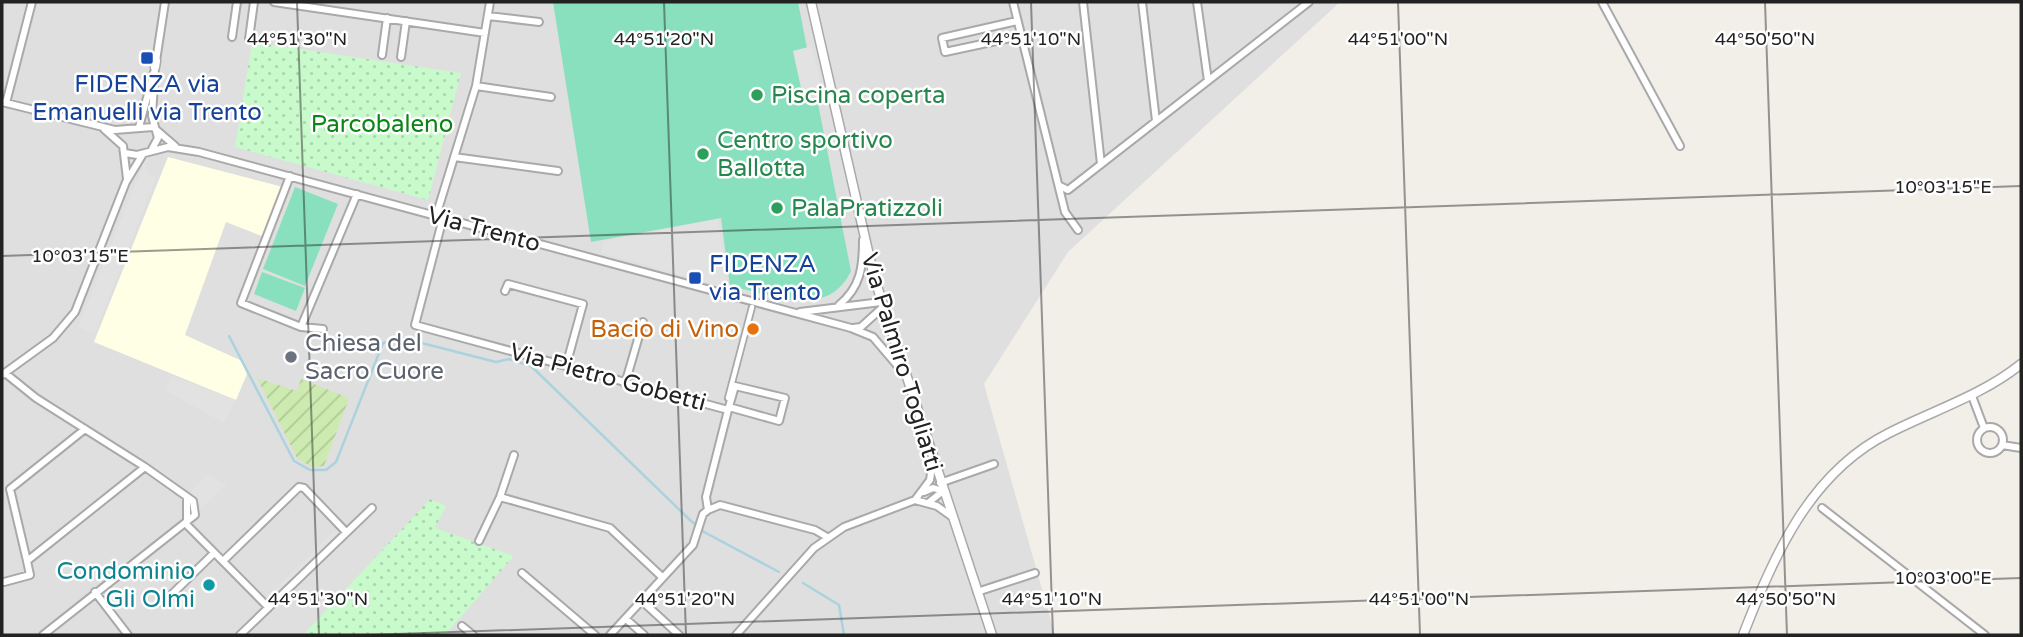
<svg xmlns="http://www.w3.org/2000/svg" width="2023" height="637" font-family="'Varela Round',sans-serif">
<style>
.residential{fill:#e0dfdf}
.education{fill:#ffffe5}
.park{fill:url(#park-dots)}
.garden{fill:url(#garden-furrows)}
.pitch{fill:#88e0be}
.parking{fill:#e2e2e2}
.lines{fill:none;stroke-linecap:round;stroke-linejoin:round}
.stream{stroke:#aad3df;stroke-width:2.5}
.pedestrian-casing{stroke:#a9a9a9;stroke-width:8}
.minor-casing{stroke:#a9a9a9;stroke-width:10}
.tertiary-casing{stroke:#a9a9a9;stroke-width:11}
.pedestrian{stroke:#fff;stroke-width:4.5}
.minor{stroke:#fff;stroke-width:6}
.tertiary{stroke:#fff;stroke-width:8}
.ticks{fill:none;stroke:#222;stroke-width:2;stroke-opacity:0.45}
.transit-dot{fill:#1a4fb4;stroke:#fff;stroke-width:2.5}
.leisure-dot{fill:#2e9e5b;stroke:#fff;stroke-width:2.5}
.food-dot{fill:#e8710a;stroke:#fff;stroke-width:2.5}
.worship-dot{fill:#6b7280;stroke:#fff;stroke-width:2.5}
.culture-dot{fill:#0f9aa8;stroke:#fff;stroke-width:2.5}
.labels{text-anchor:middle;stroke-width:5;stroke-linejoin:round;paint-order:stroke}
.transit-label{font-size:24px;fill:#164399;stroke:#fff}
.leisure-label{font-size:24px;fill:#27864d;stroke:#fff;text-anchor:start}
.park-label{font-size:24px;fill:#0c8416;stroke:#fff}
.street-label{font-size:24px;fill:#222;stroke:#fff}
.food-label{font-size:24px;fill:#c56008;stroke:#fff;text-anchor:end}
.worship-label{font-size:24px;fill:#5b616d;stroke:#fff;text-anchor:start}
.culture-label{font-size:24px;fill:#0d838f;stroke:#fff;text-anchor:end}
.ticks-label{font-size:18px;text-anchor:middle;fill:#222;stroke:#fff;stroke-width:5;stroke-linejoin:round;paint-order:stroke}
</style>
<defs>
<pattern id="park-dots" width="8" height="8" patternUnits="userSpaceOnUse" patternTransform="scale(1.75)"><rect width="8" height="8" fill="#c8facc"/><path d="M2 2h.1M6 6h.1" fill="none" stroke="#acd6af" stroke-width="1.8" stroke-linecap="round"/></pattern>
<pattern id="garden-furrows" width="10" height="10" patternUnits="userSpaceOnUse" patternTransform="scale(1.75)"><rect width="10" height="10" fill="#cdebb0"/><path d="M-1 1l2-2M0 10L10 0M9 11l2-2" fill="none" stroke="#b0c997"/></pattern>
</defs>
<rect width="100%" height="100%" fill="#f2efe9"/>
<!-- residential -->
<path class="residential" d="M2,2H1340L1068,252L984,384L1055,635H2Z"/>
<!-- education -->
<path class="education" d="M168,157L283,187L264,237L226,222L185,335L242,361L247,374L236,400L94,342Z"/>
<!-- park -->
<path class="park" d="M252,42L461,73L428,200L235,147Z
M430,499L446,506L435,528L514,556L445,635H303Z"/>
<!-- garden -->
<path class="garden" d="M257,378L297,391L301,379L349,398L324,466L312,467L297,458Z"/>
<!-- pitch -->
<path class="pitch" d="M553,2H798L851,271C828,320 772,295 730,286L721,218L591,242Z
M295,187L338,204L305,286L263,269Z
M262,272L305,288L296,311L254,294Z"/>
<!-- parking -->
<path class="parking" d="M812,46L824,97L804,102L793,51Z
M144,163L149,174L156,177L95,334L78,327Z
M718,219L728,288L602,253L604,241Z
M172,376L236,400L224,423L166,391Z
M206,474L227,485L202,507L190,493Z
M333,532L338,536L273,600L268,596Z"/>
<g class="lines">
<!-- stream -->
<path class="stream" d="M229,336L294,461L310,470H326L336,462L383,343L402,338L496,362L509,359L531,366L690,520L704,532L779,572
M803,583L839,605L844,635"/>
<!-- pedestrian casing -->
<g class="pedestrian-casing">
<path id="pedestrian" d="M728,398L752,307"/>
</g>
<!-- minor casing -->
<g class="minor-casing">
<path id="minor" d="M274,2L485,33
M1013,2L1065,212L1078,230
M1083,2L1101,164
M1142,2L1156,121
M1197,2L1208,81
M1602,2L1680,146
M488,16L539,22
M1017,21L942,38L945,52L1020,36
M232,37L237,2
M249,39L254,2
M382,55L387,18
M401,57L406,21
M156,61L165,2
M476,86L551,97
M2,102L115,130L153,127L175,146
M6,103L32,2
M139,127L154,72
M104,129L123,146L127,179
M152,149L158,138L152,116L155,67
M125,153L137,155L168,147L199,152L851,328L873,337L902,371
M454,157L558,171
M290,176L241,303L301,327L357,194
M1060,186L1068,190L1309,2
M436,216L476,86L490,2
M443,218L415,325L728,410L706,497L708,510
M505,291L508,284L583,304L566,366
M839,305C861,287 863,266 863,240
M800,312L881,302
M301,327L323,329
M853,328L861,327L883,307
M5,373L36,398L145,467
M2,375L53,338L75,312L126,182L143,154
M625,384L643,322
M1972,396L1984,428
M728,410L735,386L785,398L779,421L729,407
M1977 440a13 13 0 1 1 26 0a13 13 0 1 1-26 0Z
M2002,445L2021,448
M940,483L994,464
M924,492L933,488L943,491L928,503
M187,497V522
M500,497L610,528L662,577
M915,500L930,480L933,460
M1822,508L1985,635
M708,510L720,505L815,530L827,537
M186,524L268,607
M479,541L500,497L514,455
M223,561L299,487L304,488L346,532
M522,573L595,635
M4,582L30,575L27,561
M95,592L128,635
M977,592L1035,573
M642,601L679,635
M163,603L214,553
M626,619L644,635
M462,626L473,635
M43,635L195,515L193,501L145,467L27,561L10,489L85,429
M240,635L372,508
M610,635L693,545L703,514L708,510
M736,635L814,548L844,527L915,500L937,506L951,516"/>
</g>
<!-- tertiary casing -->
<g class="tertiary-casing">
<path id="tertiary" d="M811,2L874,277L992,635
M155,67L156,61
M1743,635C1774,556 1809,473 1889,433C1934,410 1981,396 2021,364"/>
</g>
<!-- pedestrian -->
<use href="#pedestrian" class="pedestrian"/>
<!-- minor -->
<use href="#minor" class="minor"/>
<!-- tertiary -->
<use href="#tertiary" class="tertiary"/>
</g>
<!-- ticks -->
<path class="ticks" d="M297,2L319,635M664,2L686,635M1031,2L1053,635M1398,2L1420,635M1765,2L1787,635M2,256L2021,186M368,635L2021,578"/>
<!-- markers -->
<g class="transit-dot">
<rect x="140" y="51" width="14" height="14" rx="3.5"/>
<rect x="688" y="271" width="14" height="14" rx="3.5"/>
</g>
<g class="leisure-dot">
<circle cx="757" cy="95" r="7"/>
<circle cx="703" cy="154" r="7"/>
<circle cx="777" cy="208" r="7"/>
</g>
<circle class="food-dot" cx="753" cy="329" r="7"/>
<circle class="worship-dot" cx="291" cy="357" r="7"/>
<circle class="culture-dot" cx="209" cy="585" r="7"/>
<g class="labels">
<!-- transit labels -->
<g class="transit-label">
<text x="147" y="92">FIDENZA via<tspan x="147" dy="28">Emanuelli via Trento</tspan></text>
<text x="709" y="272" text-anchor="start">FIDENZA<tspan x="709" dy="28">via Trento</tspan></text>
</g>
<!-- leisure labels -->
<g class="leisure-label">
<text x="771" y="103">Piscina coperta</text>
<text x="717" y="148">Centro sportivo<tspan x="717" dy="28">Ballotta</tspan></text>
<text x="791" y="216">PalaPratizzoli</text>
</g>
<!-- park labels -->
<g class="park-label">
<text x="382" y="132">Parcobaleno</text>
</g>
<!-- street labels -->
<g class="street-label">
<text transform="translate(484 229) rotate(15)" y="8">Via Trento</text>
<text transform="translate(902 362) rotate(73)" y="8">Via Palmiro Togliatti</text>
<text transform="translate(608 377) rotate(15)" y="8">Via Pietro Gobetti</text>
</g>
<!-- food labels -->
<g class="food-label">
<text x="739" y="337">Bacio di Vino</text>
</g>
<!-- worship labels -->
<g class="worship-label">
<text x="305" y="351">Chiesa del<tspan x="305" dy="28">Sacro Cuore</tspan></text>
</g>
<!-- culture labels -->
<g class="culture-label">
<text x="195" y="579">Condominio<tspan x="195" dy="28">Gli Olmi</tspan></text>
</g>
</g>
<g class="ticks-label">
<text x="297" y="45">44°51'30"N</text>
<text x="664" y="45">44°51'20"N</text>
<text x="1031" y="45">44°51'10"N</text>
<text x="1398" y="45">44°51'00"N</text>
<text x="1765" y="45">44°50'50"N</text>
<text x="1943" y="193">10°03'15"E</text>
<text x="80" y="262">10°03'15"E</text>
<text x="1943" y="584">10°03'00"E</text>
<text x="318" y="605">44°51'30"N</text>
<text x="685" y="605">44°51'20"N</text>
<text x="1052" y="605">44°51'10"N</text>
<text x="1419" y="605">44°51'00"N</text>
<text x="1786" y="605">44°50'50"N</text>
</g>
<!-- border -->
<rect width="2023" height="637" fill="none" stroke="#222222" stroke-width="7"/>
</svg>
